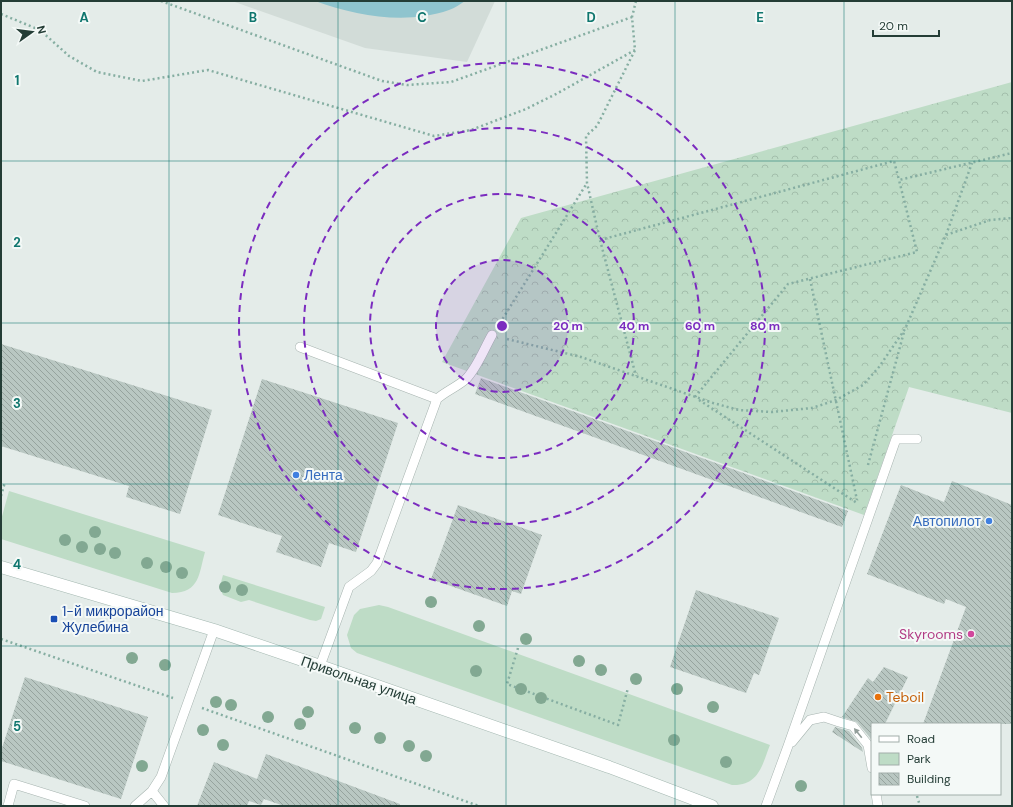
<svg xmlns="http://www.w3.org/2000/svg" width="1013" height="807" font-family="'DM Sans',sans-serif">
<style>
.built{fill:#d2dcd8}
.green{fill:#bedcc6}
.forest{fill:url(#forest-crowns)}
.water{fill:#8fc4ce}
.building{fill:url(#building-back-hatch)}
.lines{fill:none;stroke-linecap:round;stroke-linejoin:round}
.lane-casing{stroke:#a7b4b0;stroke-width:10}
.secondary-casing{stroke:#a3b7b0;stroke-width:13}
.path{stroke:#86aea2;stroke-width:2.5;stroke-dasharray:2 3;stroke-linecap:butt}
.lane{stroke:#fff;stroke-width:9}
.secondary{stroke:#fff;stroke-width:12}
.tree{fill:#82a892}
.oneway{fill:#929e9a}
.grid{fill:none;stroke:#0f766e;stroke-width:1;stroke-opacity:0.55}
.ring{fill:none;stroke:#7b2cbf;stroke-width:2;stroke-dasharray:7 5}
.shop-dot{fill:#3f7fe0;stroke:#f4f9f7;stroke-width:1.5}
.transit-dot{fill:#1a4fb4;stroke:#f4f9f7;stroke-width:1.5}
.hotel-dot{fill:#d1479c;stroke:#f4f9f7;stroke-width:1.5}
.food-dot{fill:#e8710a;stroke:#f4f9f7;stroke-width:1.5}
.labels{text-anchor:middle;stroke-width:4;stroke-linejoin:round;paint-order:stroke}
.shop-label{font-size:14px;fill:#366cbe;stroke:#f4f9f7;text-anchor:start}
.transit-label{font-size:14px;fill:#164399;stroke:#f4f9f7;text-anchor:start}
.hotel-label{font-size:14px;fill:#b23c85;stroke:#f4f9f7;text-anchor:end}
.street-label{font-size:14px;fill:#243d36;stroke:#f4f9f7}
.food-label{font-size:14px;fill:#c56008;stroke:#f4f9f7;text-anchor:start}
.grid-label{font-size:13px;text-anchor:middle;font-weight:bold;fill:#0f766e;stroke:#f4f9f7;stroke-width:4;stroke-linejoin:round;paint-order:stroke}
.centre{fill:#7b2cbf;stroke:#f4f9f7;stroke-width:2}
.ring-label{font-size:12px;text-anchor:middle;font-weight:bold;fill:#7b2cbf;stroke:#f4f9f7;stroke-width:4;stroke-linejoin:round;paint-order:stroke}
</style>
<defs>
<pattern id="forest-crowns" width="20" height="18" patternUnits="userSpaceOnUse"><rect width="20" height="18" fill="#bedcc6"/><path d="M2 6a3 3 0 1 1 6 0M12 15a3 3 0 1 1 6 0" fill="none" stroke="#a3beab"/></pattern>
<pattern id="building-back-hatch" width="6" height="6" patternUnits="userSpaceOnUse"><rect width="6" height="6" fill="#b9c7c2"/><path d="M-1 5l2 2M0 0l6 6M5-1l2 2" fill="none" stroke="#96a39e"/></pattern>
</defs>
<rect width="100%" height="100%" fill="#e4ece9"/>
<!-- built -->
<path class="built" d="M232,1H495L467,62L365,48Z"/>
<!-- green -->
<path class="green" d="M9,491L205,552C199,573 200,593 172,593L1,539V520Z
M223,575L325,607L321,619L316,621L310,620L249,600L241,602L223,595C219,587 221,582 223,575Z
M379,605L388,607L770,745C762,765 759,786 732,785L357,653L351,648L347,635L354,615L360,609Z"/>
<!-- forest -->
<path class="forest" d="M1012,82V413L909,387L864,515L442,362L521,218Z"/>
<!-- water -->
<path class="water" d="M315,1H465C460,4 455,8 449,10C406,25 357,16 315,1Z"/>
<!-- building -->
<path class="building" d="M1,344L212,410L180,514L126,497L129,486L1,446Z
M481,378L848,511L842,527L475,394Z
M262,379L398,423L356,552L329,543L321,567L276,552L282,536L218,515Z
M952,481L1012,505V724H923L966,607L946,599L944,604L867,574L901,485L944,502Z
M458,505L542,535L521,594L512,591L507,606L431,579Z
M696,590L779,618L759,675L754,673L746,693L670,667Z
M884,667L908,677L885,724H872V740L857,722L842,717L868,678L873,682Z
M25,677L148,717L121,799L1,761V751Z
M835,727L849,731L862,748L863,752L832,732Z
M266,754L400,804V806H284L264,799L261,805L249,801L247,806H197L214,762L257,779Z"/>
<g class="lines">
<!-- lane casing -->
<g class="lane-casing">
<path id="lane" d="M300,347L437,399
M320,666L349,587L371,571L377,563L437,399C446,391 457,387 466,379C477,368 484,349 492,335
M792,742L810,720L824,717L839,722L853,726L868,745L872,768
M152,791L164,806
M876,794L878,806
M8,806L14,784L85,806
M135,806L152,791L161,777L214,630
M766,806L788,746L896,439H917"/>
</g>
<!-- secondary casing -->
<g class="secondary-casing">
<path id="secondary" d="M1,567L214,630L320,666L609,767L712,806"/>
</g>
<!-- path -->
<path class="path" d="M161,1L382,81L407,85L451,82L632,17
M636,1L632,17L635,50L597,126L586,136L587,183L600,240L636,376
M1,14L40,30L69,56L97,72L142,81L208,70L434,136L471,130L526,109L558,93L635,50
M946,235L972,163
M600,240L894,161L899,180
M810,279L857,500
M500,323L587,183
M507,339L581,357L713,403L739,410L772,412L812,408L836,400L863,385L879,367L905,329L946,235L990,220L1012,218
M695,397L788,284L917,252L899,180L1012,153
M699,400L857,503
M868,465L904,332
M1,496L5,482
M1,639L173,698
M518,648L507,684L618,725L628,688
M202,708L479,806
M917,796L920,806"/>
<!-- lane -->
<use href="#lane" class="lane"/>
<!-- secondary -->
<use href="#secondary" class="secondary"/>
</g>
<!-- trees -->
<g class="tree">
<circle cx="95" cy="532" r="6"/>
<circle cx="65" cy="540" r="6"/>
<circle cx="82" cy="547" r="6"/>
<circle cx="100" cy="549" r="6"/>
<circle cx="115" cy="553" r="6"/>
<circle cx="147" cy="563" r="6"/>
<circle cx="166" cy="567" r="6"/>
<circle cx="182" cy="573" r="6"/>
<circle cx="225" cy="587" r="6"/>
<circle cx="242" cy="590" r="6"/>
<circle cx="431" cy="602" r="6"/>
<circle cx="479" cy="626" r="6"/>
<circle cx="526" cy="639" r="6"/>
<circle cx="132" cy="658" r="6"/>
<circle cx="579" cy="661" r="6"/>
<circle cx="165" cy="665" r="6"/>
<circle cx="601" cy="670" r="6"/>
<circle cx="476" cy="671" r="6"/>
<circle cx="636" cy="679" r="6"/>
<circle cx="521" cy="689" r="6"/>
<circle cx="677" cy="689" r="6"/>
<circle cx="541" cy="698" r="6"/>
<circle cx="216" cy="702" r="6"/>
<circle cx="231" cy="705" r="6"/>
<circle cx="713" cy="707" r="6"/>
<circle cx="308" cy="712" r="6"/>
<circle cx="268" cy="717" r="6"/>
<circle cx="300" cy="724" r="6"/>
<circle cx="355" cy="728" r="6"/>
<circle cx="203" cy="730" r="6"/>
<circle cx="380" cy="738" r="6"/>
<circle cx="674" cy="740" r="6"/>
<circle cx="223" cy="745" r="6"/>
<circle cx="409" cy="746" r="6"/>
<circle cx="426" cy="756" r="6"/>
<circle cx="726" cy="762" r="6"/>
<circle cx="142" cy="766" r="6"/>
<circle cx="801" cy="786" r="6"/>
</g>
<!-- one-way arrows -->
<defs><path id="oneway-solid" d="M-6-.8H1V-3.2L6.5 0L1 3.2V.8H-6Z"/></defs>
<use class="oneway" href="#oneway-solid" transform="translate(858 733) rotate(-129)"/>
<!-- grid -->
<path class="grid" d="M169,1V806M338,1V806M506,1V806M675,1V806M844,1V806M1,161H1012M1,323H1012M1,484H1012M1,646H1012"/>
<!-- distance rings -->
<circle cx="502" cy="326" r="66" fill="#7b2cbf" fill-opacity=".12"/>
<g class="ring">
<circle cx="502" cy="326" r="66"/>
<circle cx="502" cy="326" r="132"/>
<circle cx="502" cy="326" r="198"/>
<circle cx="502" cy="326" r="263"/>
</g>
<!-- markers -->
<g class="shop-dot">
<circle cx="296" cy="475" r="4"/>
<circle cx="989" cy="521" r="4"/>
</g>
<rect class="transit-dot" x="50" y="615" width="8" height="8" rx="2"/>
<circle class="hotel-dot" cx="971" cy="634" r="4"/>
<circle class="food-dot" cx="878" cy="697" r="4"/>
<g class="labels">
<!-- shop labels -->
<g class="shop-label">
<text x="304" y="480">Лента</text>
<text x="981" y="526" text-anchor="end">Автопилот</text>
</g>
<!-- transit labels -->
<g class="transit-label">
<text x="62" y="616">1-й микрорайон<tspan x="62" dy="16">Жулебина</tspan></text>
</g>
<!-- hotel labels -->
<g class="hotel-label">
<text x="963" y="639">Skyrooms</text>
</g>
<!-- street labels -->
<g class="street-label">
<text transform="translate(359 680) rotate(19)" y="5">Привольная улица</text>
</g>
<!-- food labels -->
<g class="food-label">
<text x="886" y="702">Teboil</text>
</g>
</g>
<g class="grid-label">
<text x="84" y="22">A</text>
<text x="253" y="22">B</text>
<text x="422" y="22">C</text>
<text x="591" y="22">D</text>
<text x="760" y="22">E</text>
<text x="17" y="85">1</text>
<text x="17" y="247">2</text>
<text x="17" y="408">3</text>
<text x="17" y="569">4</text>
<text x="17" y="731">5</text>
</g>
<circle cx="502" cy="326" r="6" class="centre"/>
<g class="ring-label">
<text x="568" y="330">20 m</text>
<text x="634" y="330">40 m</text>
<text x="700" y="330">60 m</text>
<text x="765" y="330">80 m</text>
</g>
<!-- border -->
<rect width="1013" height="807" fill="none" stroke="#243d36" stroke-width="4"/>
<!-- legend -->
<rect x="871" y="723" width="130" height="72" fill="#f4f9f7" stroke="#a1aeaa"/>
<rect x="879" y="736" width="20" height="6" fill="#ffffff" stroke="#a1aeaa"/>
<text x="907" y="743" font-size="12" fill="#243d36">Road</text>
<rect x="879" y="753" width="20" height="12" fill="#bedcc6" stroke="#a1aeaa"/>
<text x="907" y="763" font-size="12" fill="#243d36">Park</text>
<rect x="879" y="773" width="20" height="12" fill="url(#building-back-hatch)" stroke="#a1aeaa"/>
<text x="907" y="783" font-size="12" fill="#243d36">Building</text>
<!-- north arrow -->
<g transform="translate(32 32) rotate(76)" stroke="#f4f9f7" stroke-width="3" paint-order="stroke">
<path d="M0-3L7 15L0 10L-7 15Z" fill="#243d36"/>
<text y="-6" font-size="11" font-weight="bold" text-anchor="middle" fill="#243d36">N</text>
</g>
<!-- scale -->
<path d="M873 30v6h66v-6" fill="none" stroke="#243d36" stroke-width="2"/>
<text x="879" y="30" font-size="12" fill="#243d36" stroke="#f4f9f7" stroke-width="3" paint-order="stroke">20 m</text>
</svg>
